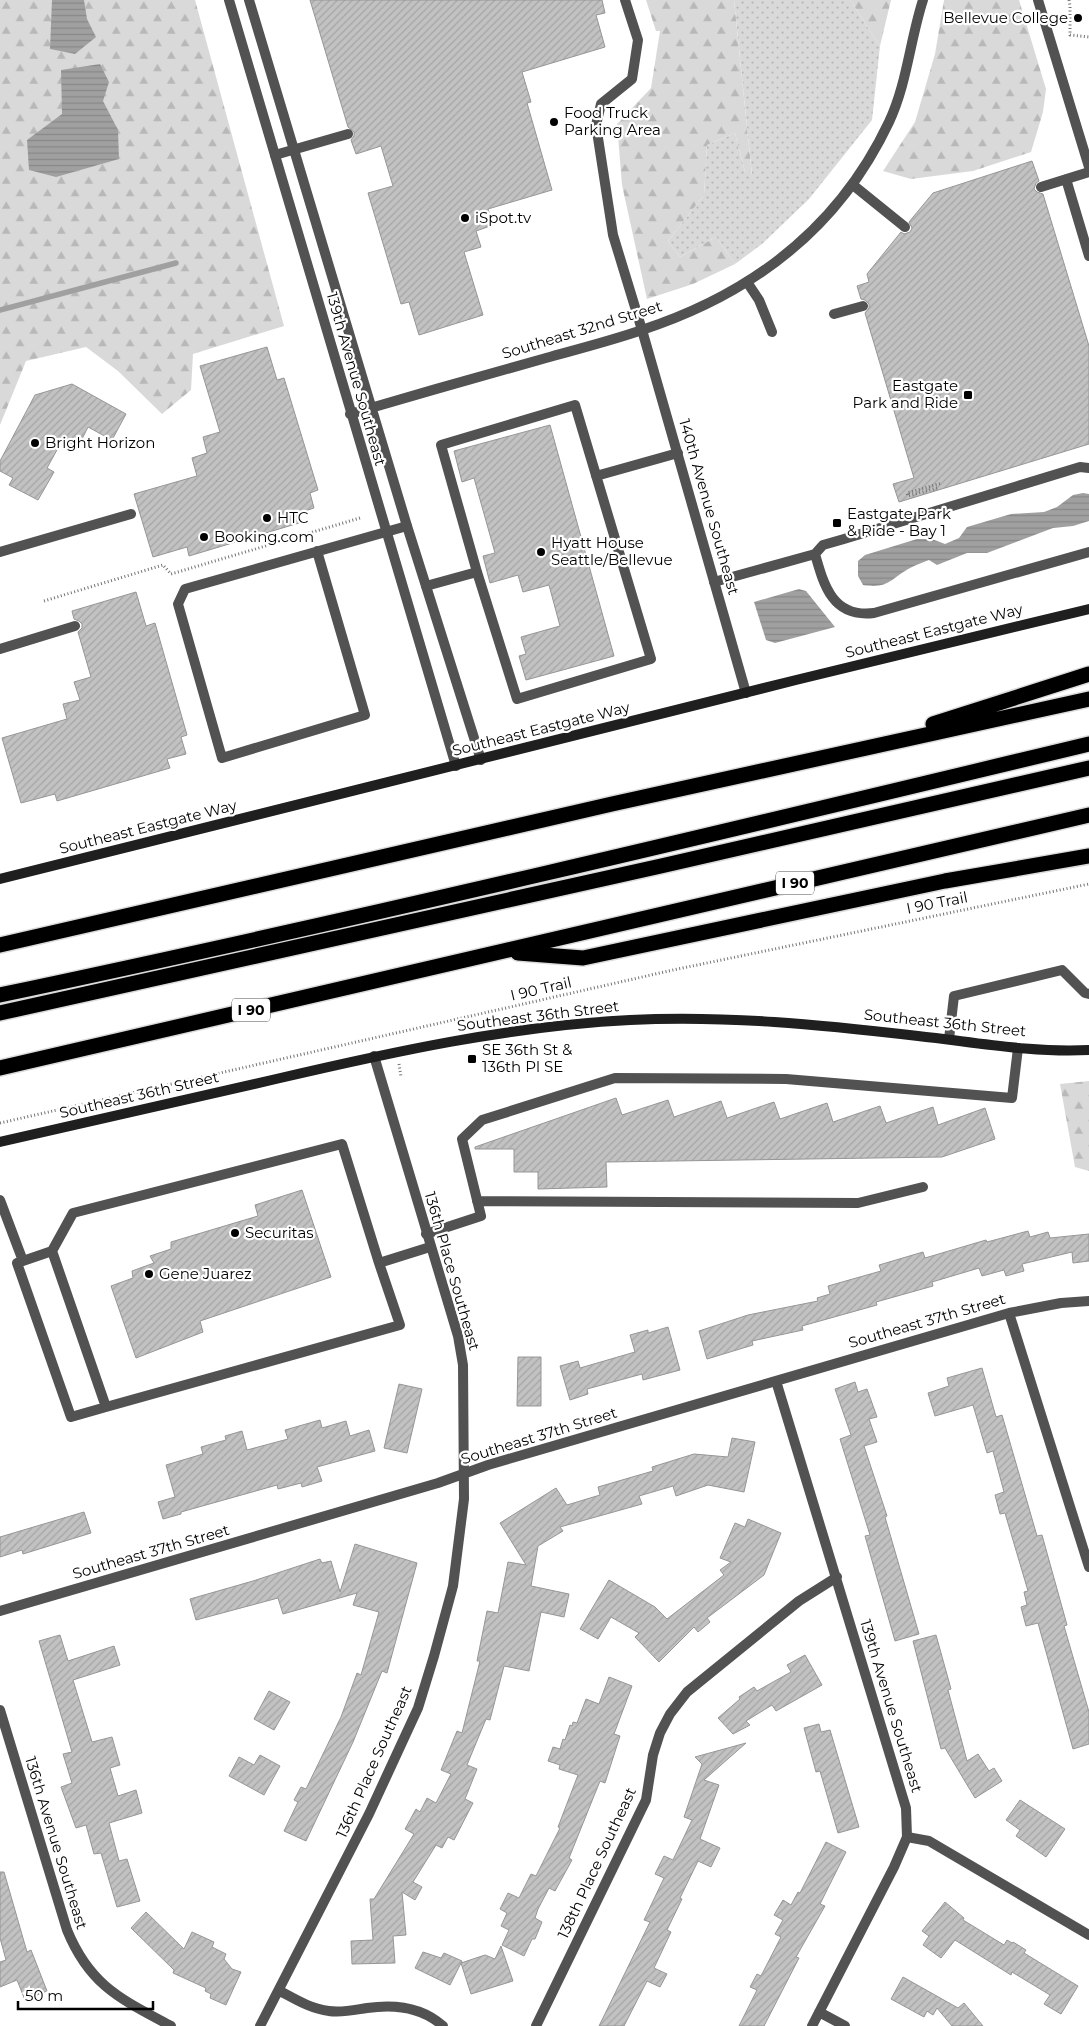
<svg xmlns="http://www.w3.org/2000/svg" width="1089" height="2026" font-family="Montserrat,sans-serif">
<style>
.grass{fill:url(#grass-dots)}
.forest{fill:url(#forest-firs)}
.water{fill:url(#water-rules)}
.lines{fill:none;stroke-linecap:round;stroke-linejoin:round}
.stream{stroke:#a0a0a0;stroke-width:5.5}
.building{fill:url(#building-hatch);stroke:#969696}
.motorway-casing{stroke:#dbdbdb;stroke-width:18}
.path{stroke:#747474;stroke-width:3;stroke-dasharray:1 2.5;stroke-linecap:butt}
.service{stroke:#525252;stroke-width:10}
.minor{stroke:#525252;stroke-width:10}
.tertiary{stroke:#525252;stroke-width:10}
.secondary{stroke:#1f1f1f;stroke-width:10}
.motorway{stroke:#000;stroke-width:15}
.poi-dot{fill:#000;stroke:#fff;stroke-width:2}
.labels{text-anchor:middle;stroke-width:4.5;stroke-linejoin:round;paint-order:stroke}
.shield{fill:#fff;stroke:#4c4c4c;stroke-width:1}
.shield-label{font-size:14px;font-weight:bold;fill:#000}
.poi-label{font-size:15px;fill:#000;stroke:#fff;text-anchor:start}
.street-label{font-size:15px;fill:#000;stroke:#fff}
</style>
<defs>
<pattern id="grass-dots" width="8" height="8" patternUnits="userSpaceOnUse" patternTransform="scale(1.25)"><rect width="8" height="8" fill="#d9d9d9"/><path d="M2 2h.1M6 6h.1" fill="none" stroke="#b8b8b8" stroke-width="1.8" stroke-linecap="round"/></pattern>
<pattern id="forest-firs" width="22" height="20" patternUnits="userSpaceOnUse" patternTransform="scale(1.25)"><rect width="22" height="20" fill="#d9d9d9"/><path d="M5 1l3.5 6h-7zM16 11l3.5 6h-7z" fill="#b8b8b8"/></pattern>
<pattern id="water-rules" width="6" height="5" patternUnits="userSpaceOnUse" patternTransform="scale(1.25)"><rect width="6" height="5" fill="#a0a0a0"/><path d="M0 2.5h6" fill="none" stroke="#888"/></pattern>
<pattern id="building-hatch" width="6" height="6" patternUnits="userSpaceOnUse" patternTransform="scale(1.25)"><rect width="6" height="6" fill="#c2c2c2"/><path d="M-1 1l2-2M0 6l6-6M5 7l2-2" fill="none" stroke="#a5a5a5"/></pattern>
</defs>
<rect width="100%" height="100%" fill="#fff"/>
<!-- grass -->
<path class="grass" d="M734,0H850L880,46L872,120L809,199L762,244L735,264L716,237L680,257L668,241L704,195L707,145L735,133L745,172L752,175Z"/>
<!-- forest -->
<path class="forest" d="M0,0H195L284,326L193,354L191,390L162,414L118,371L86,347L26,361L0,425Z
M646,0H734L752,176L745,172L735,133L707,145L704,195L668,241L680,257L716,237L735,264L693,284L647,299L622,185L617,124L651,88L660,31H656Z
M850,0H891L880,46Z
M944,0H1019L1046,89L1043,112L1031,152L973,171L911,179L883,171L915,122L935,54Z
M1089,1081V1171L1075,1167L1060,1084Z"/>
<!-- water -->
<path class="water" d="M52,0H84L87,19L96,37L75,54L50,49Z
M100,64L109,82L103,101L118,130L119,159L56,177L29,170L27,140L62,114L61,70Z
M1083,493L1089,494V521L1073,526L1053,528L987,553H967L937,565L929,560C923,562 916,565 910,568C890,579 889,589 863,585L858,576V561L865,555L917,539H932L945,544L959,538L967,527L1011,514L1044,512L1057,507L1073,495Z
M799,589L806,591L835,627L775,643L766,640L754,602Z"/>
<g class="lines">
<!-- stream -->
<path class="stream" d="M0,310L176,263"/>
</g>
<!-- building -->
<path class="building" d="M310,0H602L605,13L596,15L605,47L522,72L531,102L527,103L552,190L488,209L493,225L476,231L481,247L464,252L483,315L419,335L409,302L401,304L368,193L393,186L381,146L356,154L351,140L354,136V132L348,127Z
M1032,161L1039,181L1036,183L1034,189L1037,192L1043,194L1089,346V444L899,502L893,484L914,478L865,313L869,308V304L865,300L861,299L857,286L869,282L867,274L901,232L904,234L910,232L912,228L909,222L933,193Z
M267,347L277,380L284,378L318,490L310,493L314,508L296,514L299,523L189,556L187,547L153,557L134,494L197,476L192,458L207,453L203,437L220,432L200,366Z
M72,384L126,414L112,440L88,427L78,447L63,439L47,468L54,472L38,500L9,485L13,478L0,471V461L35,395Z
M550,425L614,656L526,680L519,656L526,654L521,637L560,626L549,585L523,592L518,575L490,583L483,556L495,553L474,478L462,482L454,451Z
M136,592L146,626L155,623L187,735L181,737L186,754L167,759L170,768L57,801L55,794L21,803L2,738L67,719L63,704L80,700L74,682L91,677L78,632L82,628V624L79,621L74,619L72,611Z
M616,1098L622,1115L668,1100L674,1117L721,1101L727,1118L774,1102L780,1119L827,1103L833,1122L880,1106L886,1123L933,1107L938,1125L985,1108L995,1139L942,1157L606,1162L607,1187L538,1189V1172H514V1149H475V1147Z
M302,1190L331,1277L200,1321L203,1332L136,1358L111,1286L133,1278L132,1271L154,1263L150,1256L171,1249V1242L258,1216L255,1205Z
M1028,1231L1030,1237L1048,1232L1050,1238L1089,1234V1261L1073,1263L1072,1252L1022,1264L1024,1271L1006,1276L1004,1270L982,1276L979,1268L932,1282L933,1286L876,1302L877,1305L802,1326L803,1330L752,1341L753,1345L707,1359L699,1331L748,1315L818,1301L817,1298L830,1294L828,1286L881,1271L879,1265L923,1252L925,1258L986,1240L987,1242Z
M668,1327L680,1370L643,1380L642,1374L587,1389L588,1394L570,1400L560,1366L578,1361L580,1368L635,1352L630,1335L648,1330V1333Z
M518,1357H541V1406H517Z
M982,1368L996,1417L1002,1415L1037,1536L1042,1535L1067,1625L1064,1626L1089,1712V1744L1073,1749L1038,1623L1026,1626L1021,1607L1027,1605L1024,1592L1028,1591L1005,1513L1000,1514L995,1495L1004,1492L993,1451L987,1453L973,1405L935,1416L928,1393L949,1386L947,1378Z
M855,1382L858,1392L867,1389L877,1417L869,1419L877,1442L864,1446L887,1516L885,1517L919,1634L895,1641L865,1536L870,1535L840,1439L851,1435L835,1389Z
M399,1384L422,1389L407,1453L384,1448Z
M320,1420L322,1428L346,1421L350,1436L369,1430L375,1451L317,1467L322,1481L302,1487L301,1483L278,1489L277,1485L181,1512V1514L163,1519L158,1502L175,1497L166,1465L203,1454L201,1447L226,1440L225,1436L242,1431L247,1450L288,1439L285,1430Z
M732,1438L755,1442L744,1492L708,1485L676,1496L673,1486L639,1496L642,1504L560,1527L563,1531L538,1546L531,1586L569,1594L564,1617L541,1612L529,1671L504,1666L490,1720L486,1719L467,1765L477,1769L465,1799L473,1803L454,1840L448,1837L442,1848L436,1845L413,1882L422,1887L415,1900L402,1892L406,1935L393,1936L395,1963L352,1964L351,1941L373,1940L370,1899H374L414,1834L405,1829L416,1809L420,1812L427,1798L436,1803L451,1774L441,1770L457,1731L462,1733L480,1661H477L487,1611L498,1613L508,1562L526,1565L500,1523L556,1488L567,1505L600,1495L598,1487L653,1471L652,1467L694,1454L728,1457Z
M84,1512L91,1533L23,1554L22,1550L0,1557V1537Z
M748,1519L781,1533L764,1575L707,1618L710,1622L698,1632L694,1627L659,1662L635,1637L639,1633L611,1617L598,1639L580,1629L609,1580L655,1607L667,1619L724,1575L720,1570L731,1562L720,1558L735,1523L745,1527Z
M355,1544L417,1563L387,1673L382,1671L353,1742L306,1841L284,1831L298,1802L294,1800L301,1787L306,1789L341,1717L357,1673L361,1675L379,1612L353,1605L357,1593L283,1614L278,1598L196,1620L190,1599L253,1581L320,1559L322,1563L331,1561L340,1592Z
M60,1635L68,1661L114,1646L120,1665L73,1680L92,1742L112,1737L120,1765L110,1768L118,1796L136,1790L142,1813L109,1823L119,1861L127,1859L140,1901L117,1907L101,1853L94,1854L86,1825L76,1828L61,1787L72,1783L63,1754L72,1752L39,1641Z
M936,1635L951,1689L948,1690L967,1761L978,1754L989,1771L994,1768L1002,1781L975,1798L945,1748L941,1749L913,1641Z
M805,1655L822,1685L776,1711L772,1705L746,1721L750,1725L733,1734L718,1718L740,1699L739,1697L754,1687L757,1691L791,1672L787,1665Z
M609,1677L632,1686L614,1734L620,1736L605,1783L600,1781L569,1858L572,1860L555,1891L549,1888L538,1909L535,1918L542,1922L535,1939H532L524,1956L502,1945L509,1930L501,1926L507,1913L500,1909L508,1893L519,1898L531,1874L536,1876L560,1828L558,1827L578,1775L559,1769L560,1765L548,1761L553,1747L560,1749L563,1739L565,1740L570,1725L572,1726L573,1722L577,1723L586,1699L599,1704Z
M269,1691L290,1702L274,1730L254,1719Z
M819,1724L821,1732L830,1730L859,1827L838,1833L820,1771L816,1772L804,1728Z
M746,1743L704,1780L719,1785L700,1839L720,1848L711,1867L698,1861L680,1898L682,1899L667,1930L671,1932L654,1968L667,1974L660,1987L647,1981L624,2026H599L650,1922L644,1920L664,1878L655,1874L664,1856L673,1860L692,1820L684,1817L702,1764L695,1757Z
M260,1755L280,1766L264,1795L229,1776L239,1757L254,1765Z
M1020,1800L1065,1829L1046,1857L1016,1836L1020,1830L1006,1820Z
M826,1842L846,1852L820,1904L825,1906L796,1957L799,1958L764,2026H739L757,1990L750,1987L757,1974L761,1976L781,1937L775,1934L783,1920L774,1915L783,1900L791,1905L798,1892L800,1893Z
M0,1872H4L27,1952L31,1950L47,1991L25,2000L17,1980L0,1987V1962L6,1960L0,1938Z
M945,1902L964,1918L963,1920L1004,1945L1007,1940L1012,1943L1013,1942L1026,1950L1024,1953L1078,1986L1061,2014L1044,2004L1050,1995L1012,1972L1011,1975L955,1940L941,1958L923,1945L929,1936L922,1931Z
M146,1912L184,1949L192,1932L214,1942L212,1947L226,1954L224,1959L232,1969L241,1972L226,2005L210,1998L211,1994L205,1991L206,1988L173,1973L174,1970L131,1928Z
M501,1946L513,1981L471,1994L461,1963L485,1955L495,1959Z
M423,1952L441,1958L444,1953L462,1961L450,1985L415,1968Z
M903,1977L958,2008L964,2003L983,2026H952L937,2008L933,2015L927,2011L924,2017L891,1999Z"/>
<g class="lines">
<!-- motorway casing -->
<g class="motorway-casing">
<path id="motorway" d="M933,724L1089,674
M0,945L612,804L1089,699
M518,953L583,958L945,881L1089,856
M0,995C365,918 727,831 1089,744
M0,1013L661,866L1089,768
M0,1068L1089,815"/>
</g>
<!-- path -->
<path class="path" d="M1069,0L1070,6V35L1089,37
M937,488L908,496L907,493L942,483
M44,601L163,565L171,574L360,518
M399,1064L401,1077
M0,1123L673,970L1089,884"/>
<!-- service -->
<path class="service" d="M625,0L638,40L632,79L601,104L596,125L613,235L642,330
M275,155L348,134
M1066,179L1089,256
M853,185L905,227
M1041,187L1089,172
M747,282L759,300L772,332
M834,314L863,306
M575,405L651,659L517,699L477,572L441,445Z
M596,476L678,453
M317,551L365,715L222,758L178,604L185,589L407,526
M0,552L131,514
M815,554C824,586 833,618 874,613L1089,552
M714,582L815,554L823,545L844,539L1080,467L1089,468
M426,586L477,572
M0,649L75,626
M949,1039L954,996L1062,970L1085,993L1089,994
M0,1200L23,1261
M477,1201L858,1203L923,1187
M426,1234L481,1216L462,1139L482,1120L615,1078L786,1079L1012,1098L1018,1048
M52,1251L106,1407L71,1417L17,1263L52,1251L73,1213L342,1144L379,1263L430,1247
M106,1407L400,1325L379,1263"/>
<!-- minor -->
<path class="minor" d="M642,330L746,693
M1009,1313L1089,1567
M776,1381L906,1808L907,1837L894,1867L812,2026
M0,1611L438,1483L488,1465L1009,1313L1061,1303L1089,1301
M0,1710L67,1930C90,1986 121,1999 171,2026
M907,1837L929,1841L1089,1935
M280,1991C295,1999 311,2009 329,2011C342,2013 354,2010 367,2008C394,2004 422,2007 443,2026
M819,2012L845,2026
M260,2026L369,1814L418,1708L434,1656L453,1586L464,1499L463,1365L458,1336L374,1056
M536,2026L646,1800L653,1755L660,1733L670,1714L687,1692L799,1601L837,1577"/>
<!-- tertiary -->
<path class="tertiary" d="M229,0L456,766
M249,0L407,526L481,760
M1038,0L1089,167
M350,414C415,395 481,376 546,358C578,349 610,341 642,330C752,294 839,228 889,122C907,84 910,40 923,0"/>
<!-- secondary -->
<path class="secondary" d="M0,879L796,680L1089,609
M0,1142C92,1121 184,1100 276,1079C392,1052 510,1026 630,1020C726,1015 823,1025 918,1036C974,1042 1032,1053 1089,1050"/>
<!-- motorway -->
<use href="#motorway" class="motorway"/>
</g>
<!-- markers -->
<g class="poi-dot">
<circle cx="1078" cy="18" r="5"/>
<circle cx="554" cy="122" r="5"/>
<circle cx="465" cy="218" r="5"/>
<rect x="963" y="390" width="10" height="10" rx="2.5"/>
<circle cx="35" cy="443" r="5"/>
<circle cx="267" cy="518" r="5"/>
<rect x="832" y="518" width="10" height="10" rx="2.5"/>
<circle cx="204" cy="537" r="5"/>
<circle cx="541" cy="552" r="5"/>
<rect x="467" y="1054" width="10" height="10" rx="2.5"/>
<circle cx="235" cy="1233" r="5"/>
<circle cx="149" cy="1274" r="5"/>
</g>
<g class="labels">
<!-- shield labels -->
<g class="shield">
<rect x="776" y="871.5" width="38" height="23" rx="4"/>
<rect x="232" y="998.5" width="38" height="23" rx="4"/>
</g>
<g class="shield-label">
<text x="795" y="888">I 90</text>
<text x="251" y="1015">I 90</text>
</g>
<!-- poi labels -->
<g class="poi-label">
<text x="1068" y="23" text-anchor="end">Bellevue College</text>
<text x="564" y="118">Food Truck<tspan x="564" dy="17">Parking Area</tspan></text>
<text x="475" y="223">iSpot.tv</text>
<text x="958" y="391" text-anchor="end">Eastgate<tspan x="958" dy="17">Park and Ride</tspan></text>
<text x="45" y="448">Bright Horizon</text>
<text x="847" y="519">Eastgate Park<tspan x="847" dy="17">&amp; Ride - Bay 1</tspan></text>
<text x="277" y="523">HTC</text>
<text x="214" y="542">Booking.com</text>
<text x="551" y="548">Hyatt House<tspan x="551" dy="17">Seattle/Bellevue</tspan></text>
<text x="482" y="1055">SE 36th St &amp;<tspan x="482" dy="17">136th Pl SE</tspan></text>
<text x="245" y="1238">Securitas</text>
<text x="159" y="1279">Gene Juarez</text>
</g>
<!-- street labels -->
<g class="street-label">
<text transform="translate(582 330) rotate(-17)" y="5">Southeast 32nd Street</text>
<text transform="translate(356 379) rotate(74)" y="5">139th Avenue Southeast</text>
<text transform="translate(709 507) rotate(74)" y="5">140th Avenue Southeast</text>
<text transform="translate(934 631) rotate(-14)" y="5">Southeast Eastgate Way</text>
<text transform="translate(541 729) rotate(-14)" y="5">Southeast Eastgate Way</text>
<text transform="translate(148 827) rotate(-14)" y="5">Southeast Eastgate Way</text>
<text transform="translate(937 903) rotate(-11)" y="5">I 90 Trail</text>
<text transform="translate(541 989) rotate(-13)" y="5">I 90 Trail</text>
<text transform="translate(538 1016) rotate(-7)" y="5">Southeast 36th Street</text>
<text transform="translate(945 1023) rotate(6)" y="5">Southeast 36th Street</text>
<text transform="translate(139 1095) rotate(-13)" y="5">Southeast 36th Street</text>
<text transform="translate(452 1271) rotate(74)" y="5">136th Place Southeast</text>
<text transform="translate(927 1321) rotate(-16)" y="5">Southeast 37th Street</text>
<text transform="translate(539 1436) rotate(-17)" y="5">Southeast 37th Street</text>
<text transform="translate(151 1552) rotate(-16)" y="5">Southeast 37th Street</text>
<text transform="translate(891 1706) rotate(73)" y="5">139th Avenue Southeast</text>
<text transform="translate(374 1762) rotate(-66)" y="5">136th Place Southeast</text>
<text transform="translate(56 1843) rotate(73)" y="5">136th Avenue Southeast</text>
<text transform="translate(597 1863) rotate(-65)" y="5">138th Place Southeast</text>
</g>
</g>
<!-- scale -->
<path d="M18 2001v8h135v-8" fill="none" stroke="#000000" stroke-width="2.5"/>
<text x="25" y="2001" font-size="15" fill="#000000" stroke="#ffffff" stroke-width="4" paint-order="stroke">50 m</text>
</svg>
